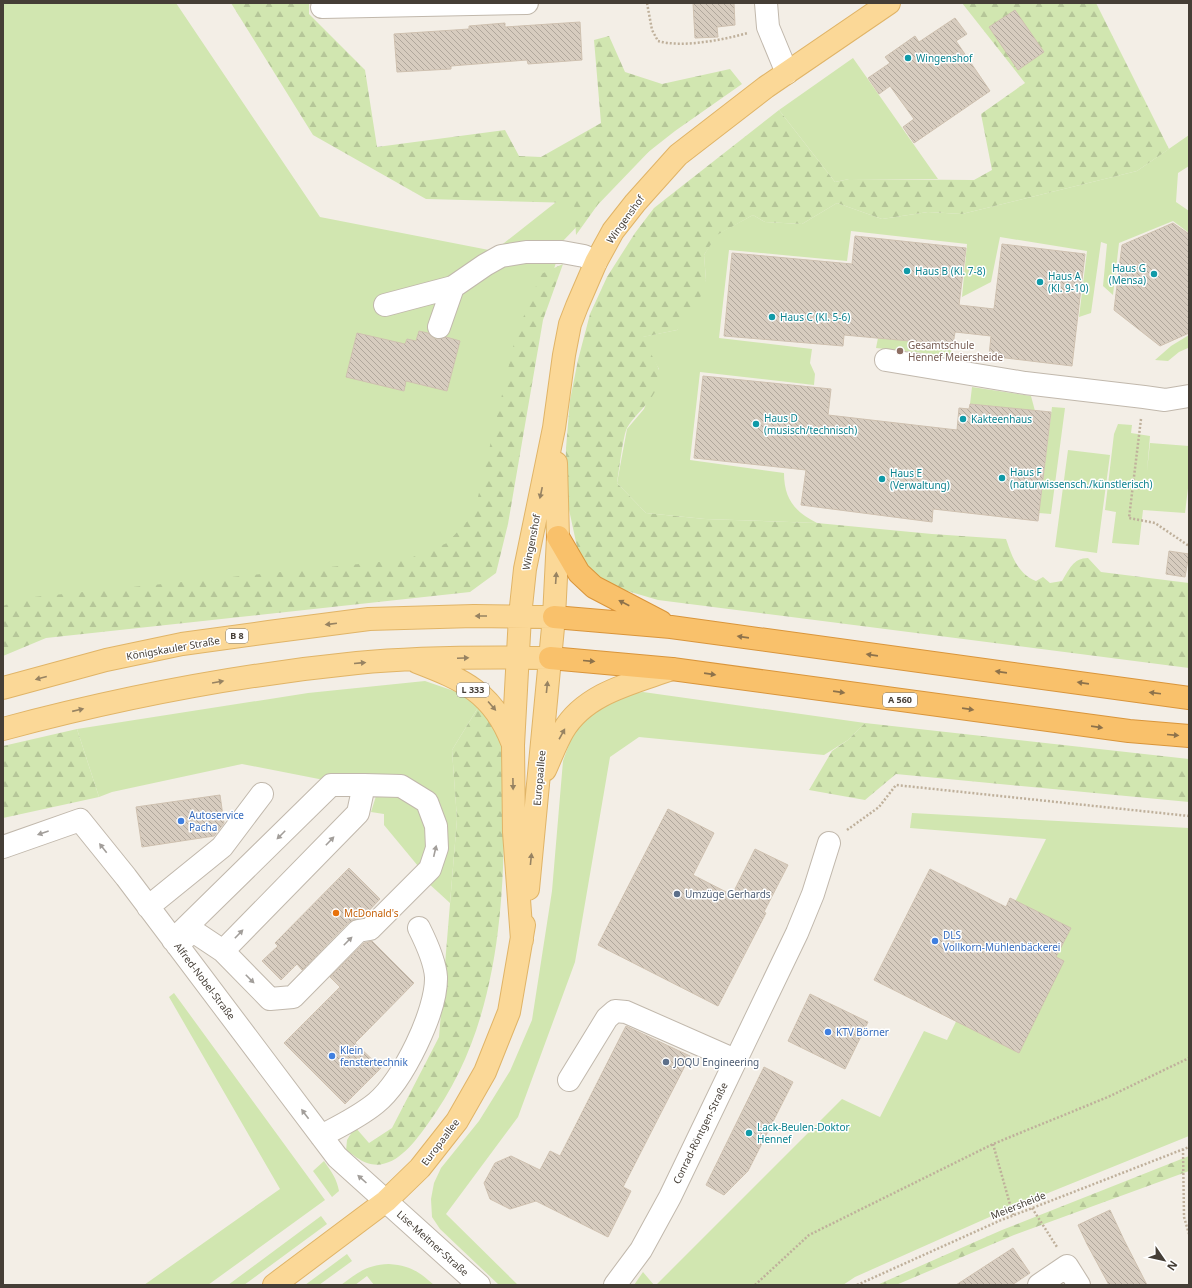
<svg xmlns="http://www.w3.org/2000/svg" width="1192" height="1288" font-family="'Noto Sans',sans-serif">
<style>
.green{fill:#d1e6b0}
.forest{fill:url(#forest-firs)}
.building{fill:url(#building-back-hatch);stroke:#cfc1b0}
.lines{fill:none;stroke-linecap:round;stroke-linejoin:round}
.minor-casing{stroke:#c1b8ac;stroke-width:24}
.major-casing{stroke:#e0b467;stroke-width:24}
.highway-casing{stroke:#d9953b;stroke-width:24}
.path{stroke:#bfb09b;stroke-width:2.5;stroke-dasharray:2 2;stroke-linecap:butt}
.minor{stroke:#fff;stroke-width:22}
.major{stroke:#fbd897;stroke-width:22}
.highway{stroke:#f9c16b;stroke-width:22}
.oneway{fill:#978362}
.oneway2{fill:#8d724b}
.oneway3{fill:#a29e9a}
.culture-dot{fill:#0f9aa8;stroke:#fff;stroke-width:1.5}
.education-dot{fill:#8d6e63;stroke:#fff;stroke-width:1.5}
.shop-dot{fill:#3f7fe0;stroke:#fff;stroke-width:1.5}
.service-dot{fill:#5c6f8a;stroke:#fff;stroke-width:1.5}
.food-dot{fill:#e8710a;stroke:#fff;stroke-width:1.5}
.labels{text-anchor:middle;stroke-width:3;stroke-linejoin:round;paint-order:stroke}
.shield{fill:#fff;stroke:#7d7872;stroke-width:1}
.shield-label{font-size:9px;font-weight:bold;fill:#453e36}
.culture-label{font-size:10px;fill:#0d838f;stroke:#fff;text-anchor:start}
.street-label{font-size:10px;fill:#453e36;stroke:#fff}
.education-label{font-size:10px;fill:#785e54;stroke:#fff;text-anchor:start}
.shop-label{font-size:10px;fill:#366cbe;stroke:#fff;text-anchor:start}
.service-label{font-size:10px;fill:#4e5e75;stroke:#fff;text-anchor:start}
.food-label{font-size:10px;fill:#c56008;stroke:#fff;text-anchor:start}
</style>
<defs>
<pattern id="forest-firs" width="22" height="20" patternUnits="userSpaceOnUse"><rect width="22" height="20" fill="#d1e6b0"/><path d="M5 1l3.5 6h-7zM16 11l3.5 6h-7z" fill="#b5c698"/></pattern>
<pattern id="building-back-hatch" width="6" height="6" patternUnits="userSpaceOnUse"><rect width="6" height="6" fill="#d7ccbf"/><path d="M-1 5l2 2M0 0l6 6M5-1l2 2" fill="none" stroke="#b0a79c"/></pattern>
</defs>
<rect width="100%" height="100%" fill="#f3eee6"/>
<!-- green -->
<path class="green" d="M3,3H176L320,217L494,251L646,131L660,140L562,242L466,568L3,630Z
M853,58L938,179H849L835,182L779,110Z
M1189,135V166L1178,173L1176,202L1189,211V233L1173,221L1119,243L1113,295L1103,286L1107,244L1101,242L1091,313L1079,317L1087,251L1000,237L991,282L962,297L967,244L851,231L847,261L729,250L719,338L812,349L810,363L815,374L814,385L700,372L690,460L784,473C784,499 795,512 817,523L705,519L646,513L617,483L627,429L644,409L659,369L646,348L642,337L677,330L706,280L704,255L716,235L753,215L765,222L802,224L837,203L882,219L928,212L962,214L1137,171Z
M1189,335L1188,348L1179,352L1168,361L1155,360L1171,346Z
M878,338L952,345L951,356L876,348Z
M972,387L1031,396L1035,411L970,404Z
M1052,407L1065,408L1051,514L1039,513Z
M1118,424L1132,425L1131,433L1150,436L1147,471L1150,443L1189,446V480L1185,513L1143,510L1139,545L1112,543L1116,512L1105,510L1114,434Z
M1068,450L1110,455L1097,553L1055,547Z
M425,681L457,692L479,706L452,750L457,819L450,903L427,882L426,792L324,780L242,764L112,792L99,797L77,729L308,693Z
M643,692L865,723L848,740L824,755L639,737L610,757L575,962L518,1117L446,1214L518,1285H499L440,1229L432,1217L431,1199L434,1183L441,1168L479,1121L510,1071L532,1020L552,891L563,761L574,730L597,705L619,695Z
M395,795C429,809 425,817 429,851L418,866L384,825V814L371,812L376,796Z
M912,813L1189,828V1136L994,1215L855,1277L843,1285H656L842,1099L880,1117L924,1031L947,1040L1046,839L910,828Z
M174,993L325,1200L208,1285H144L280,1189L169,997Z
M324,1161C331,1171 337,1179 339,1191L332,1197L313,1171Z
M321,1216L327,1224L244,1285H228Z
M347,1254L352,1261L319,1285H305Z
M389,1264C411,1266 418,1271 434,1285H374L367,1276L355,1285H341C358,1272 367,1265 389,1264Z
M643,1272L654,1285H634Z"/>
<!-- forest -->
<path class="forest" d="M231,3H309V14L365,70L377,147L505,130L519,156L541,157L601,123L594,40L609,36L625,72L662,84L730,69L742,84L675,131L619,175L576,235L574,203L426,199L313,135Z
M962,3H1096L1169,149L1137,171L962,214L928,212L882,219L837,203L802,224L765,222L753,215L717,235L704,255L706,280L697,307L677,330L643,337C646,346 658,365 659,370C662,397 638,409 627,428C623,435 619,472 617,483L646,513L705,519L817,523L932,534L1006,539C1012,556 1017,573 1036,581L1043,577L1050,583L1062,581C1069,570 1073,558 1088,558L1101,572L1189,583V668L658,600L607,585L579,556L565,491L566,448L570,400L578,360L590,314L607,277L635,233L654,208L779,110L835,182L849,179L974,180L992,170L981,114L1025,83Z
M563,264L543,320L508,524L496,573L470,592L46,638L3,656V606L24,598L408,559L447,543L474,514L516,335L541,274Z
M479,706C490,719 501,733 504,750C507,772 504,795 504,817C504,924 493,1037 427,1125C414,1143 393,1172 367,1163C360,1161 353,1154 346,1151L347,1140L355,1127L369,1143L392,1128L439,1037L457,819L452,750Z
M865,723L1189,759V802L896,774L865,800L809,790L832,751L848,740Z
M77,729L99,797L3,818V746Z
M1189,1156V1171L1014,1235L896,1285H877L1002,1230Z"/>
<!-- building -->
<path class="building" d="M693,3H734L735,25L717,27L718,37L695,38Z
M1015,10L1044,52L1018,70L989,27Z
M955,18L967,34L956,41L990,91L914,143L903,127L914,119L890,86L879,94L868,78L890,63L885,57L915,36L919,42Z
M580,22L582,60L528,64L527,60L451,66V69L397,72L394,34L469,29V26L505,23V27Z
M1173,223L1189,234V333L1160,346L1114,310L1122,245Z
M855,236L966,248L959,305L994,309L1002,244L1085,254L1072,366L989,356L991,336L955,332L953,345L844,335L843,346L724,336L732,253L852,264Z
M419,331L428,333L435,339L446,337L460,341L447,391L406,381L404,391L346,377L357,333L405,344L407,339L416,341Z
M703,376L831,389L828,415L957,430L959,408L969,409L970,404L1051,412L1038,521L933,509L932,522L801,505L806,470L694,458Z
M1169,551L1189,554L1185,577L1166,574Z
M220,795L224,823L214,836L142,847L136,807Z
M668,809L714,833L693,875L732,895L755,849L788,865L764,912L766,913L718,1006L598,945Z
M349,868L380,899L362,918L349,922L302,970L297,964L281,980L262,961L278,946L275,943Z
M930,869L1006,907L1010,898L1071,928L1056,957L1064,961L1019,1053L874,980Z
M372,941L414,983L355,1043L381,1068L345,1104L284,1043L340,987L330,977L364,943Z
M810,994L868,1022L845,1069L788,1041Z
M626,1026L690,1056L623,1187L631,1191L608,1237L536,1201L510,1209L490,1199L484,1183L495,1163L511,1156L540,1170L550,1151L560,1156Z
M764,1067L793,1082L748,1171L724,1195L706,1185Z
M1110,1210L1124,1240L1147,1285H1109L1087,1244L1078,1225Z
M1013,1248L1030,1273L1012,1285H956Z"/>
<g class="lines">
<!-- minor casing -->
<g class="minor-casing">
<path id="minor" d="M766,3L768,27L787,73
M322,7L527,3
M385,305L453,287
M439,327L453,287L485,265L501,256L526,252H562L584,256L596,262
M886,360L1025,383L1144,397L1165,400L1189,396
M3,847L80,820L126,877L337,1157L479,1285
M148,907L222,847L262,794
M173,940L331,785H364L358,813L223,951L193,931L177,945
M223,951L270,999L293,997L358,931L370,929L430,869L437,848L436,826L427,802L401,786L364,785
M569,1080L607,1018L615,1011L626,1012L735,1060
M321,1136C340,1126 359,1117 376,1103C403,1081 437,1011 436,977C435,961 426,942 419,928
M615,1285L641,1250L670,1197L797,933L813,894L829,843
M1039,1285L1067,1266L1079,1285"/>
</g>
<!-- major casing -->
<g class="major-casing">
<path id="major" d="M417,662C464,680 493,693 512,742
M3,688L106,660L182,644L269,632L369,619L474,616L554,617
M3,729C119,698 237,675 357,663C421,657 486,657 550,658
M545,770C551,757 556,743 563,731C585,693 633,683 672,669
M528,889L554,617L558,537L556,463
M522,940L514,832L513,745L520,616L525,569L554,428L564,355L570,324L577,306L596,262L613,231L635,203L678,155L766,87L889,3
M274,1285L386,1201L420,1168L457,1121L485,1072L509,1012L524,925"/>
</g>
<!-- highway casing -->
<g class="highway-casing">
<path id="highway" d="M558,537L579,573L594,587L661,622
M554,617L671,627L1189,698
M550,658L672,669L1129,731L1189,736"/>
</g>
<!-- path -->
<path class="path" d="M647,3L652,30L658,41C683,48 722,40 748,33
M1141,419L1129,518L1155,523L1189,546
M847,830L879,807L896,785L1189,816
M993,1144L1013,1215
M1183,1149L1184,1217L1189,1234
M1032,1208L1057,1247
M755,1285L809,1235L993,1144L1108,1097L1189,1058
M857,1285L999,1221L1189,1147"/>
<!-- minor -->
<use href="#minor" class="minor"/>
<!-- major -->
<use href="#major" class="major"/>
<!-- highway -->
<use href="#highway" class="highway"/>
</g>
<!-- one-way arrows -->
<defs><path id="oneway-solid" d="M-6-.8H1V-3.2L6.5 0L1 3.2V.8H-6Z"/></defs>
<g class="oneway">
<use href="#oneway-solid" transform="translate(541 493) rotate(102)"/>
<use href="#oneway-solid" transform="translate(556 578) rotate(-86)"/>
<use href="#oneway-solid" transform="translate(481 616) rotate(180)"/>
<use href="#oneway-solid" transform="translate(331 624) rotate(173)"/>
<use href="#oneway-solid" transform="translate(463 658) rotate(-2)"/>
<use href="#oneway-solid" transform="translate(360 663) rotate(-5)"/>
<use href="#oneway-solid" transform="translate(41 678) rotate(165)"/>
<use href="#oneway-solid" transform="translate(218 682) rotate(-10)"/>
<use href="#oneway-solid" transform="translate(547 687) rotate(-84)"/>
<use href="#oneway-solid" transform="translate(492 706) rotate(49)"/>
<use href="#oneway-solid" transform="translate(78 710) rotate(-13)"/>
<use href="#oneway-solid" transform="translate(562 734) rotate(-61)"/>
<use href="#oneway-solid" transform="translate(513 784) rotate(89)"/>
<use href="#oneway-solid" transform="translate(531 859) rotate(-84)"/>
</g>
<g class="oneway2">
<use href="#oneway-solid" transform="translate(624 603) rotate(-153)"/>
<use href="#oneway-solid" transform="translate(743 637) rotate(-172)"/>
<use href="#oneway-solid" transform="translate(872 655) rotate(-172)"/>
<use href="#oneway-solid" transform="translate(589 661) rotate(5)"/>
<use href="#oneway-solid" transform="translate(1001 672) rotate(-172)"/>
<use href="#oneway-solid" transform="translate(710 674) rotate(8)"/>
<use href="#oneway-solid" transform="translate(1083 683) rotate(-172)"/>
<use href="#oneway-solid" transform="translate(839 692) rotate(8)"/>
<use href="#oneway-solid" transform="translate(1155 693) rotate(-173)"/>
<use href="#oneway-solid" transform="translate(968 709) rotate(8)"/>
<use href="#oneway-solid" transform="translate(1097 727) rotate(8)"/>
<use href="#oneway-solid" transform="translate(1173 735) rotate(5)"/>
</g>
<g class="oneway3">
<use href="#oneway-solid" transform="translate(43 833) rotate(161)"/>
<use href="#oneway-solid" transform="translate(281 835) rotate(135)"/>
<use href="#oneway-solid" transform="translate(330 841) rotate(-46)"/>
<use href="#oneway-solid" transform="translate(103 848) rotate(-128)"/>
<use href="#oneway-solid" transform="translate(435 851) rotate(-77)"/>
<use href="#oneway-solid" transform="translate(239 934) rotate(-46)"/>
<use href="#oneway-solid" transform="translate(348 941) rotate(-45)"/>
<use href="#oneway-solid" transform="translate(250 979) rotate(45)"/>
<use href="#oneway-solid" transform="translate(305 1114) rotate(-127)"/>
<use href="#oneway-solid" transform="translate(362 1179) rotate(-138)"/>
</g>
<!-- markers -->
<g class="culture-dot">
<circle cx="908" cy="58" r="4"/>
<circle cx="907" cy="271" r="4"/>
<circle cx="1154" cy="274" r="4"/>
<circle cx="1040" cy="282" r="4"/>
<circle cx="772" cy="317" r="4"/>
<circle cx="963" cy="419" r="4"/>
<circle cx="756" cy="424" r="4"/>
<circle cx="1002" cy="478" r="4"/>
<circle cx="882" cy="479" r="4"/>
<circle cx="749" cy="1133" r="4"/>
</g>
<circle class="education-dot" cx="900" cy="351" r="4"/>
<g class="shop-dot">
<circle cx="181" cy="821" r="4"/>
<circle cx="935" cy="941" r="4"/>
<circle cx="828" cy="1032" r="4"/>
<circle cx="332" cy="1056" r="4"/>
</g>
<g class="service-dot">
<circle cx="677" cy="894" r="4"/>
<circle cx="666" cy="1062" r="4"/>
</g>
<circle class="food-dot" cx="336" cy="913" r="4"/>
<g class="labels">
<!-- shield labels -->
<g class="shield">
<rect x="226" y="629" width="22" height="14" rx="3"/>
<rect x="457" y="683" width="32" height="14" rx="3"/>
<rect x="883" y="693" width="34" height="14" rx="3"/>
</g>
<g class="shield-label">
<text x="237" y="639">B 8</text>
<text x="473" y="693">L 333</text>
<text x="900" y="703">A 560</text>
</g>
<!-- culture labels -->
<g class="culture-label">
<text x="916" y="62">Wingenshof</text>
<text x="1146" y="272" text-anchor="end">Haus G<tspan x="1146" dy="12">(Mensa)</tspan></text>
<text x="915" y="275">Haus B (Kl. 7-8)</text>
<text x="1048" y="280">Haus A<tspan x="1048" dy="12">(Kl. 9-10)</tspan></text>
<text x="780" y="321">Haus C (Kl. 5-6)</text>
<text x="764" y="422">Haus D<tspan x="764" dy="12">(musisch/technisch)</tspan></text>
<text x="971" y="423">Kakteenhaus</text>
<text x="1010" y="476">Haus F<tspan x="1010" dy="12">(naturwissensch./künstlerisch)</tspan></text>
<text x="890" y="477">Haus E<tspan x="890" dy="12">(Verwaltung)</tspan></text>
<text x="757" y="1131">Lack-Beulen-Doktor<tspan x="757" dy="12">Hennef</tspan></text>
</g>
<!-- street labels -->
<g class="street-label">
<text transform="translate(625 219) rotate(-54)" y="4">Wingenshof</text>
<text transform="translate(531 542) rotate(-79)" y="4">Wingenshof</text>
<text transform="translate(173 648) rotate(-10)" y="4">Königskauler Straße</text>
<text transform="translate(539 778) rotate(-85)" y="4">Europaallee</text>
<text transform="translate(205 981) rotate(53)" y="4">Alfred-Nobel-Straße</text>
<text transform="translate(700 1133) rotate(-64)" y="4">Conrad-Röntgen-Straße</text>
<text transform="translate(440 1142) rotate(-53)" y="4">Europaallee</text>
<text transform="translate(1018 1205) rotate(-22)" y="4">Meiersheide</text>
<text transform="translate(433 1243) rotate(42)" y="4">Lise-Meitner-Straße</text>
</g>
<!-- education labels -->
<g class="education-label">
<text x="908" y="349">Gesamtschule<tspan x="908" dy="12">Hennef Meiersheide</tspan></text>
</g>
<!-- shop labels -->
<g class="shop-label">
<text x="189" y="819">Autoservice<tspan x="189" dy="12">Pacha</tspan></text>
<text x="943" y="939">DLS<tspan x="943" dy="12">Vollkorn-Mühlenbäckerei</tspan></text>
<text x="836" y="1036">KTV Börner</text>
<text x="340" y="1054">Klein<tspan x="340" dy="12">fenstertechnik</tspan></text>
</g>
<!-- service labels -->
<g class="service-label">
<text x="685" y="898">Umzüge Gerhards</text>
<text x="674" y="1066">JOQU Engineering</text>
</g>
<!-- food labels -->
<g class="food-label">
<text x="344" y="917">McDonald's</text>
</g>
</g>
<!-- border -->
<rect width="1192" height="1288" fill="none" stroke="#453e36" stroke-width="8"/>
<!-- north arrow -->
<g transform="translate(1164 1260) rotate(124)" stroke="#ffffff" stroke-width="3" paint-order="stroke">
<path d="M0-3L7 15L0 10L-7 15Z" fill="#453e36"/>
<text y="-6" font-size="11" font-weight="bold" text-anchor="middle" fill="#453e36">N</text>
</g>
</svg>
